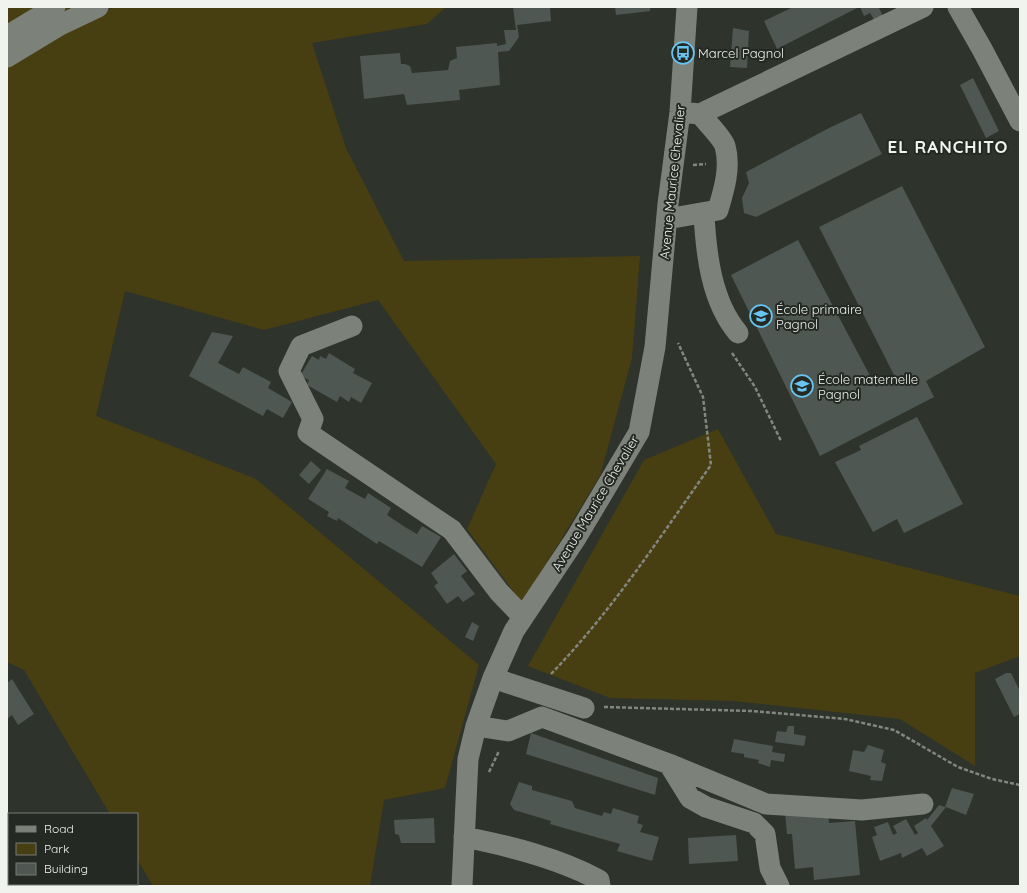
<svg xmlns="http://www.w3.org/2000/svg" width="1027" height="893" font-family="Quicksand,sans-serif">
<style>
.green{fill:#473f11}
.building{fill:#4f5752}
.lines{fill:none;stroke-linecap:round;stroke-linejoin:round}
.path{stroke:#838781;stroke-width:2.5;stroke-dasharray:4 2;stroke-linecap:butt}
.minor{stroke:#7c817a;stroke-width:21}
.labels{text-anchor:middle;stroke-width:4;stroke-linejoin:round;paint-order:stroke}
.poi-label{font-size:13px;fill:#f0f3ee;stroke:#242923;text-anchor:start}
.street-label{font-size:13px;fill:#f0f3ee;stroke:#242923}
.district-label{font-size:17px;font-weight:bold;letter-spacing:1px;fill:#f0f3ee;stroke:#242923}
</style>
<rect width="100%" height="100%" fill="#2e332c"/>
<!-- green -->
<path class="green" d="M7,7H79L7,49Z
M114,7H446L427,24L312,43L346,148L404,261L640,256L632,358L600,476L522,603L467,529L496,464L378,300L264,330L125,291L96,416L256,479L479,665L445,788L384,800L370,886H153L137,859V814H110L24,670L7,662V62L60,32Z
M718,429L776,534L1020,596V656L975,673V766L900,719L734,701L610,698L528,666L644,460Z"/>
<!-- building -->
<path class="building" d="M513,7H550L551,21L517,25L519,37L509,51L498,52L500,85L459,90L460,100L407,105L404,94L364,99L360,56L400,53L401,64H405L410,66L412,73L448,70L450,61L457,58L456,47L497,43V46L506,44L504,30H516Z
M615,7H650V11L616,15Z
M793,7H859L777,49L764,21Z
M860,7H881L879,8L883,16L875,21L870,13L864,16Z
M733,28L749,31L747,68L730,67Z
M973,78L999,131L986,138L960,85Z
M861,113L882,154L756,217L744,213L742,198L749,183L746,172L829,128Z
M902,186L985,347L926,381L934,397L820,456L731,275L798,240L876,387L895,377L819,227Z
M212,332L233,336L218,363L239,374L243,367L250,371L271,382L268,388L292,402L283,418L267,409L263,416L189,376Z
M329,353L355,369L353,373L372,383L361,403L351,397L349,402L340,396L337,402L307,385L309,380L300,376L312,356L319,360L320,356L326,359Z
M917,417L963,504L904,533L897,519L873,532L835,462L861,450L859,446Z
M311,461L321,470L309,484L299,475Z
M327,469L349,481L345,488L365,499L368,493L391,508L387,515L405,527L417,534L422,526L441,537L422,567L379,541L377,544L338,518L337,521L327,516L329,512L308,499Z
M454,554L467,571L461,576L475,594L463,602L458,596L447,604L434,586L438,583L431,573Z
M472,622L479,626L473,641L465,637Z
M1006,673H1011L1020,691V714L1014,717L995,679Z
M12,679L34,714L18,725L12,715L7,719V683Z
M788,726H794V734L806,736L804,746L775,742L777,731L786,732Z
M531,733L658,778L655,795L526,754Z
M734,739L773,746L772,752L785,754L784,762L771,760L770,767L758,763L759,760L744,757V754L731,752Z
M868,745L884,750L881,762L886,764L882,781L870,780L871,776L849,771L853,750L864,752Z
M519,782L532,786V790L572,801L575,808L602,816L604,812L611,814L613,808L639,816L637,823L643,825L640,832L659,837L652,861L617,851L620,844L550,824L551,821L514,810L510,804Z
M952,788L974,794L966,815L946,807L931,826L944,846L927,856L922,848L902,858L901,853L880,861L872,837L877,835L874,827L888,822L893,835L897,833L893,826L906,819L915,835L918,833L914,826L926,818L927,820L939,805L945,807Z
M785,813H828L829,823L855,821L860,875L814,880L813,867L795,869L792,834H787Z
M434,818L435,843H401L399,835L395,834L394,820Z
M736,835L738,861L689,864L688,838Z"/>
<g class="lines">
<!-- path -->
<path class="path" d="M693,165L706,164
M732,353L755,387L781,441
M551,674C612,611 660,537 711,465L703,397L678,343
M604,707L752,711L845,719L894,730L958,767L992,779L1020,785
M489,772L499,751"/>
<!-- minor -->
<path class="minor" d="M958,7L982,49L1020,121
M7,36L55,7
M7,57L60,25L98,7
M680,112L700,114L923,7
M704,214C706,253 711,301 738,333
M667,219L718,210C724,190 731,167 725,146C722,137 706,122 700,114
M352,326L301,346L289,371L313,419L308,433L452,530L499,592L523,617
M493,678L584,708
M476,726L508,731L542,717L669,764L766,804L862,810L923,804
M669,764L690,798L706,807L754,823L765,834L770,868L779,886
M464,837C510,846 558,858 599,880L600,886
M462,886L468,759L476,726L493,678L514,631L576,538L639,432L655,347L668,204L680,112L687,7"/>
</g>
<!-- icons -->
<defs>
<g id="bus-ring" transform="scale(1.15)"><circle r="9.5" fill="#242923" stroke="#68c4f0" stroke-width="1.5"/><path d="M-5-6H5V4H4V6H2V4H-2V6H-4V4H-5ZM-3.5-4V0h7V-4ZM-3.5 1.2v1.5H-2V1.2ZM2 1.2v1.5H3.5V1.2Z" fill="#68c4f0"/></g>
<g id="school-ring" transform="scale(1.15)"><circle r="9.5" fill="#242923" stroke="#68c4f0" stroke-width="1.5"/><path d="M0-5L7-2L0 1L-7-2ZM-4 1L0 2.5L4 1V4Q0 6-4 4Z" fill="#68c4f0"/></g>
</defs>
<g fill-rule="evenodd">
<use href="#bus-ring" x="683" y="53"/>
<use href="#school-ring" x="761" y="316"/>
<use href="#school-ring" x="802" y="386"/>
</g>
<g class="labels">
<!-- poi labels -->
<g class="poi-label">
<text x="698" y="58">Marcel Pagnol</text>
<text x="776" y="314">École primaire<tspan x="776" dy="15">Pagnol</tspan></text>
<text x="818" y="384">École maternelle<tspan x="818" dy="15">Pagnol</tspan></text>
</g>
<!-- street labels -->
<g class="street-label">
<text transform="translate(672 182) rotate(-84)" y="5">Avenue Maurice Chevalier</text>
<text transform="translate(595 503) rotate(-59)" y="5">Avenue Maurice Chevalier</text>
</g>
<!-- district labels -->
<g class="district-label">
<text x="948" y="153">EL RANCHITO</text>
</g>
</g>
<!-- border -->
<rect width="1027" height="893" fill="none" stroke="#f0f3ee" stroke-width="16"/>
<!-- legend -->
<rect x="8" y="813" width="130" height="72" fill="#242923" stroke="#767a74"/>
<rect x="16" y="826" width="20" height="6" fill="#7c817a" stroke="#767a74"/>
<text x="44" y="833" font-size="12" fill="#f0f3ee">Road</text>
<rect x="16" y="843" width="20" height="12" fill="#473f11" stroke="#767a74"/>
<text x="44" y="853" font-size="12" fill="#f0f3ee">Park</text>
<rect x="16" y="863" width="20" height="12" fill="#4f5752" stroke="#767a74"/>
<text x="44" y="873" font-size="12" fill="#f0f3ee">Building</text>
</svg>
